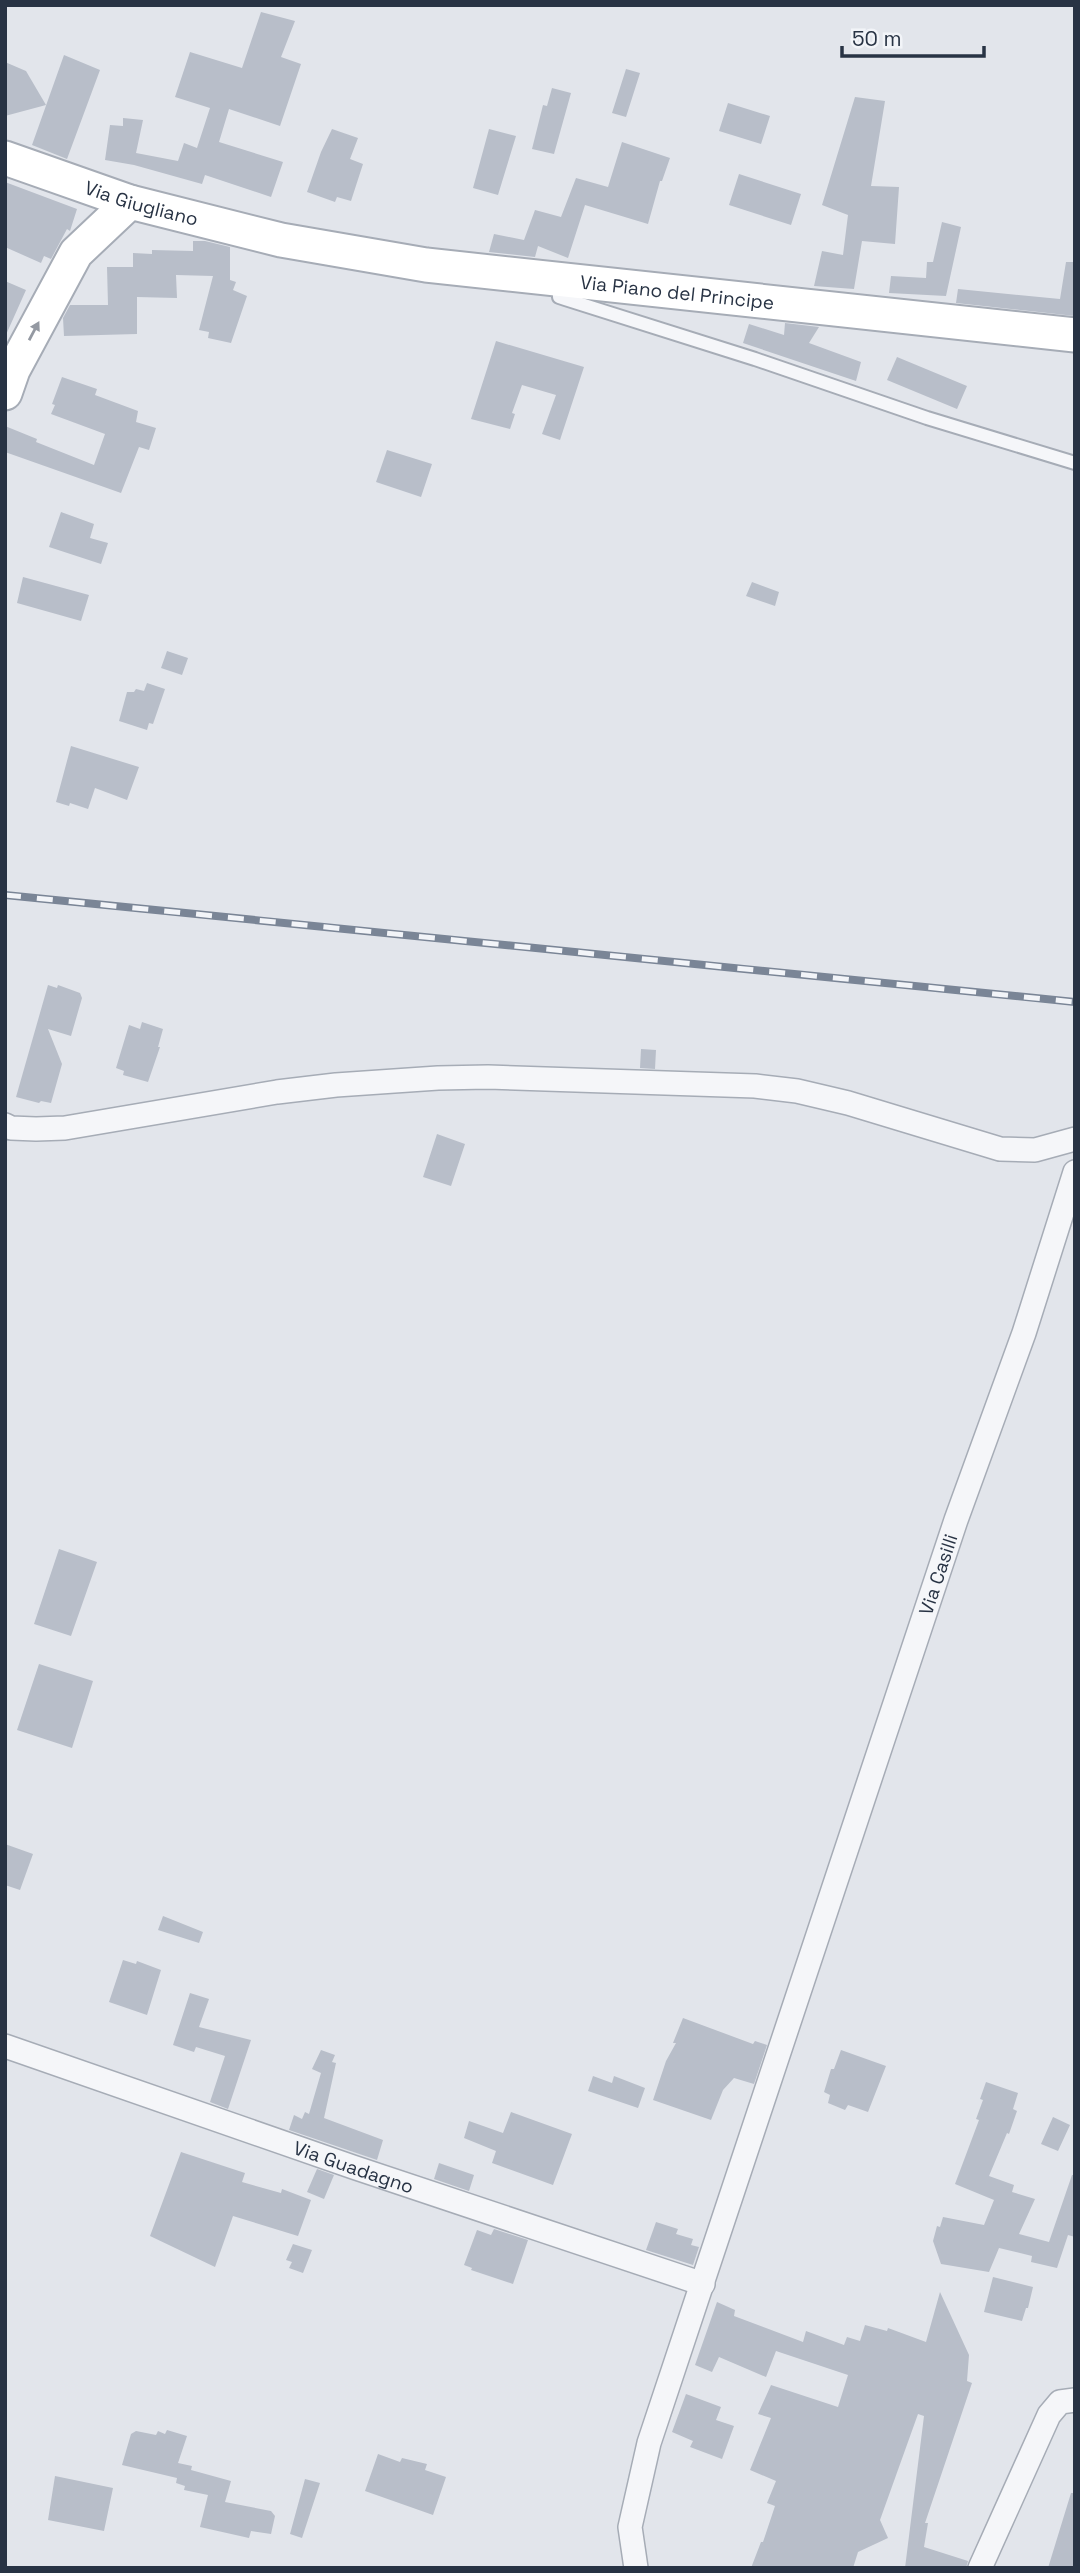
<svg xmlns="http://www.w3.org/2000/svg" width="1080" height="2573" font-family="'Space Grotesk',sans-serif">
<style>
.building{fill:#b8bec9}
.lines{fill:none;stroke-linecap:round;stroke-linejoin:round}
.lane-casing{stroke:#a6acb6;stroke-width:16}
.street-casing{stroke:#a6acb6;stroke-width:26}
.secondary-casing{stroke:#a6acb6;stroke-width:37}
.lane{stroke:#f5f6f9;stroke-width:12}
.street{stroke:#f5f6f9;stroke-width:23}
.secondary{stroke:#fff;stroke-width:33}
.rail-casing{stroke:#7a8596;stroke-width:8}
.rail{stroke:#f2f4f8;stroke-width:5;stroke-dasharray:16;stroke-linecap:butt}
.oneway{fill:#9499a2}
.labels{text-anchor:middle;stroke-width:6;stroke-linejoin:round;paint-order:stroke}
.street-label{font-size:19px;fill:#283344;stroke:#f2f4f8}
</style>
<rect width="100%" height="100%" fill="#e2e5eb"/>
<!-- building -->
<path class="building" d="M261,12L295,21L281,57L301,64L280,126L229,109L219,142L283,162L271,197L205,175L202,184L134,165L105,160L110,125L123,126V118L143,120L136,153L178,161L184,143L197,148L210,108L175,97L190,52L242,68Z
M64,55L100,70L67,159L32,145Z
M5,62L26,71L46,105L5,116Z
M626,69L640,73L626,117L612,113Z
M552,88L571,93L554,154L532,149L543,105L547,106Z
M855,97L885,101L871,186L899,187L895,244L862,241L854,289L814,286L822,251L843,255L848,215L822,205Z
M728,103L770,116L761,144L719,131Z
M332,129L358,138L350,159L363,164L351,201L337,197L335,202L307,192L321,152Z
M489,129L516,136L498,195L473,188Z
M622,142L670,158L662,181H660L648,224L585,205L568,258L538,246L535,257L489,252L494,234L524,240L535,210L561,217L576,178L608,187Z
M739,174L801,194L791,225L729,205Z
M5,182L77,209L70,231L67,229L51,259L44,256L41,263L5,247Z
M942,222L961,227L946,296L889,293L891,276L926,278L927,262H933Z
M193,241H205L230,247V280L236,282L233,290L247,296L231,343L208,338L209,332L199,330L213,276L176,275L177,298L137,297V334L64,336L63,318L70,305H108L107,267H133V253L152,254V250L193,251Z
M1066,262H1075V316L956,303L958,289L1060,299Z
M5,281L26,290L5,337Z
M785,323L819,327L809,343L861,362L856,381L743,343L749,324L784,335Z
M496,341L584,367L560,440L542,434L556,395L522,385L512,413L515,414L510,429L471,419Z
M897,357L967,386L957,409L887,380Z
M62,377L97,389L95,395L138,411L136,422L156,428L149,450L139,447L121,493L5,452V426L37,439L36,442L94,465L105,434L51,414L55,405L52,404Z
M387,450L432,464L421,497L376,482Z
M61,512L94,524L90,538L108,543L101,564L49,547Z
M23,577L89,595L81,621L17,603Z
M752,582L779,592L775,606L746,596Z
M167,651L188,658L182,675L161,668Z
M147,683L165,689L153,724L149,723L147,730L119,721L127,692H134L136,689L144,691Z
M71,746L139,767L127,800L95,788L88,809L70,803L69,806L56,802Z
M48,985L57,988L58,985L80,993L82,998L71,1036L48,1029L62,1064L51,1103L41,1101L39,1103L16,1097Z
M142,1022L163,1029L158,1047H160L148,1082L123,1075L124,1071L116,1068L129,1025L140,1029Z
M641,1049L656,1050L655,1069L640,1068Z
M437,1134L465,1144L451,1186L423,1177Z
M59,1549L97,1562L71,1636L34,1624Z
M39,1664L93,1681L72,1748L17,1730Z
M5,1844L33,1854L20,1890L5,1885Z
M163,1916L203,1932L199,1943L158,1930Z
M123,1960L136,1964L137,1961L161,1970L147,2015L109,2002Z
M190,1993L209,1999L199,2027L251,2040L228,2109L210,2102L225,2056L196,2047L194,2052L173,2045Z
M683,2018L753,2044L755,2041L767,2045L754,2084L734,2078L723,2090L711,2120L653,2100L666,2061L676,2043H673Z
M321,2050L335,2055L332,2062L336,2063L324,2118L383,2140L377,2160L289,2130L294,2115L302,2119L305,2112L309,2114L321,2073L312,2069Z
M841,2050L886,2066L868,2112L848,2105L845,2110L828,2103L830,2095L824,2092L831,2069H834Z
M593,2076L612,2083L614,2076L645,2088L638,2108L588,2091Z
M986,2082L1018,2093L1013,2109L1017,2111L1009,2134L1007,2133L989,2176L1014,2185L1012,2192L1035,2199L1019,2234L1049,2242L1072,2175H1075V2237L1068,2235L1057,2268L1031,2262L1032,2256L999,2248L989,2272L941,2264L933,2241L937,2226L940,2227L943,2217L984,2225L994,2200L955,2184L979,2120L976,2119L983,2100L980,2099Z
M511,2112L572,2134L553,2185L492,2163L496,2151L464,2138L469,2121L503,2133Z
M1053,2117L1070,2125L1058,2151L1041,2144Z
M181,2152L245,2173L242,2182L281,2193L282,2189L311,2200L298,2236L233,2216L215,2267L150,2236Z
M439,2163L474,2175L469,2191L434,2179Z
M317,2169L334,2175L324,2199L307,2192Z
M656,2222L678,2229L676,2234L693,2239L691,2245L699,2247L693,2265L646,2250Z
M494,2229L528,2240L513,2284L471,2270L472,2268L464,2265L477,2230L491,2235Z
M293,2244L312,2250L303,2273L289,2268L292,2262L286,2260Z
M993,2277L1033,2287L1028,2308H1026L1022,2321L984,2312Z
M940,2292L969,2355L967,2381L972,2383L925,2523H928L924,2547L968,2561L966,2568H905L924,2416L918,2414L880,2520L888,2538L858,2552L853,2568H751L761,2542H763L775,2506L767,2503L776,2481L750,2470L771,2418L758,2414L771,2385L838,2407L848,2375L776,2351L766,2377L719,2357L712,2372L695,2365L717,2302L735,2310L734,2316L803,2342L806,2331L844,2345L847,2337L860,2341L865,2325L887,2331L888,2328L926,2342Z
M686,2394L721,2407L716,2420L734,2426L722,2459L690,2447L693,2441L672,2432Z
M167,2430L187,2436L178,2463L192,2466L191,2470L231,2481L225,2502L271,2511L275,2516L271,2534L251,2531L249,2538L200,2527L208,2495L184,2490L185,2486L176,2483L177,2478L122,2465L131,2434L136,2431L156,2435L158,2431L165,2434Z
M378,2454L400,2462L402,2458L427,2464L425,2470L446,2477L433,2515L365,2491Z
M55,2476L113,2488L104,2531L48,2520Z
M305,2479L320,2483L302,2538L290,2534Z
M1071,2493H1075V2568H1048Z"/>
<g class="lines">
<!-- lane casing -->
<g class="lane-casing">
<path id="lane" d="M558,280L559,297L565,299L755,359L927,418L1075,463"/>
</g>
<!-- street casing -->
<g class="street-casing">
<g id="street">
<path d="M5,1125L11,1128L36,1129L65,1128L277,1092L336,1085L438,1078L488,1077L755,1086L797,1091L848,1103L1000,1149L1035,1150L1075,1139"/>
<path id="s1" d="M5,2046L353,2167L703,2284"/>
<path id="s2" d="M636,2568L630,2527L649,2443L956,1520L1024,1333L1075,1172"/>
<path d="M980,2568L1049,2415L1060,2402L1075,2400"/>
</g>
</g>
<!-- secondary casing -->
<g class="secondary-casing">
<g id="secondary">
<path id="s3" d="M5,158L130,202L281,240L426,265L1075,335"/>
<path d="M5,393L13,370L76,253L130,202"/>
</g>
</g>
<!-- lane -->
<use href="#lane" class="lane"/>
<!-- street -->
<use href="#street" class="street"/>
<!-- secondary -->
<use href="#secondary" class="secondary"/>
<!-- rail casing -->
<g class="rail-casing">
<path id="rail" d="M5,895L1075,1002"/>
</g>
<!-- rail -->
<use href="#rail" class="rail"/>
</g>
<!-- one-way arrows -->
<defs><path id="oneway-solid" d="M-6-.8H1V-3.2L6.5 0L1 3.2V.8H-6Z" transform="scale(1.75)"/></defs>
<use class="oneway" href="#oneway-solid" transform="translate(34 331) rotate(-62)"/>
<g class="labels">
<!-- street labels -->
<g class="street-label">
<text dy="7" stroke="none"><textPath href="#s3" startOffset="144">Via Giugliano</textPath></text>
<text dy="7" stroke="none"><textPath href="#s3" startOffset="688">Via Piano del Principe</textPath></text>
<text dy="7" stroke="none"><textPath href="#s2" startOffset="1043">Via Casilli</textPath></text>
<text dy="7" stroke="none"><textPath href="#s1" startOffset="369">Via Guadagno</textPath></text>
</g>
</g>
<!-- border -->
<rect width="1080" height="2573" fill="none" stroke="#283344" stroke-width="14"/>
<!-- scale -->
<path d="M842 46v10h142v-10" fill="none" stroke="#283344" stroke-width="3.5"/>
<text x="852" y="46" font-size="21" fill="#283344" stroke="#f2f4f8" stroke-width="5" paint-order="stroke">50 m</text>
</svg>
